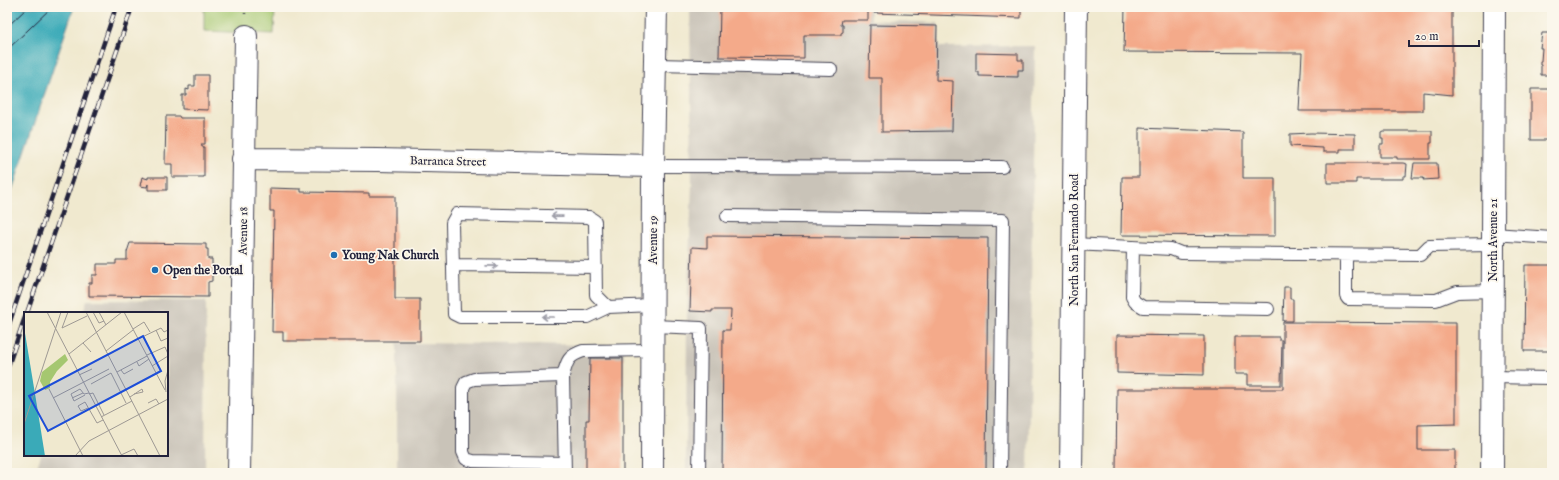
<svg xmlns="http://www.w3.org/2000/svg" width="1559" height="480" font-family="'IM FELL English',serif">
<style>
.industrial{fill:#c9c3b8}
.green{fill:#a5c770;stroke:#647456}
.water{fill:#3aaab8;stroke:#2e667a}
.building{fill:#f4aa8a}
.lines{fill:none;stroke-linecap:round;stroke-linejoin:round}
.lane-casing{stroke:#414051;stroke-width:14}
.street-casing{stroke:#414051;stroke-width:24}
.secondary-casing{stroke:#414051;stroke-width:24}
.path{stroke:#414051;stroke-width:2.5;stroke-dasharray:3 3;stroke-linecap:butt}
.lane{stroke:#fff;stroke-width:12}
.street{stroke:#fff;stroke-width:22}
.secondary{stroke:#fff;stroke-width:22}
.tram{stroke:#22223b;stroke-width:1}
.rail-casing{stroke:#22223b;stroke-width:4.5}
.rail{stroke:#fbf7ec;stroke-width:3;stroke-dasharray:9;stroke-linecap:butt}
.oneway{stroke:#9c9ca7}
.poi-dot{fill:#1f6fb2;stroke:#fbf7ec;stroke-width:1.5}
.labels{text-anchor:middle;stroke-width:3.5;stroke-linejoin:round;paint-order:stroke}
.street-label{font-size:12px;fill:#22223b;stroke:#fbf7ec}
.poi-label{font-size:12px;font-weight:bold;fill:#22223b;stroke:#fbf7ec;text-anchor:start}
.inset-road{fill:none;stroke:#9e9994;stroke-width:1}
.view{fill:#1d4ed8;fill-opacity:0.15;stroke:#1d4ed8;stroke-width:2}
.inset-edge{fill:none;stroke:#22223b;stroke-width:2}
</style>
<rect width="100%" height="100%" fill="#fbf7ec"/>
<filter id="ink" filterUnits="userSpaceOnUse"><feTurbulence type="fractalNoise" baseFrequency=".025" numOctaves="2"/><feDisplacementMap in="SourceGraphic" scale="8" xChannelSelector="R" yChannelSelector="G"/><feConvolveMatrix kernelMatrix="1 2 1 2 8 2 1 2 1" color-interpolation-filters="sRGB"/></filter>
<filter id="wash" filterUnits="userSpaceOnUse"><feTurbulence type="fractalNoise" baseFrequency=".012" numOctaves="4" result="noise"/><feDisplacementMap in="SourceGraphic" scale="16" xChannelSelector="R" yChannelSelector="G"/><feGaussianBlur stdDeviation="0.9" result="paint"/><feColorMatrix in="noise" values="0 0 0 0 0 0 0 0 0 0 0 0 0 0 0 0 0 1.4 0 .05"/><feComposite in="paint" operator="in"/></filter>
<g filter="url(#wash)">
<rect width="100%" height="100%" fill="#f0e9cf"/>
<!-- industrial -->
<path class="industrial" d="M690,7H871V20L938,23L939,47L1035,46L1028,473H686L687,316L692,183Z
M87,300L206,301L205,473H35L41,455H167V313H83Z
M397,343L624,345L623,473H397Z"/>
<!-- green -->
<path class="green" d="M204,7H275L274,34L204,31Z"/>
<!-- water -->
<path class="water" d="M7,7H74L7,205Z"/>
<g id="blocks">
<!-- building -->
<path class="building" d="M720,7H868V20H842L841,25H843V32L841,33V35H804V58L719,57Z
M874,7H1021V18L874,13Z
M1125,7H1452V95L1423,92V111H1299L1302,53L1124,52Z
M870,25L937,26L936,80L953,81L952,131L882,132V78H869Z
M1542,33H1552V75H1541V65H1540V61H1541L1542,48H1540Z
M976,53L1018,54V60H1023V70H1018V77L979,76V72H976Z
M195,75H208V110L182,109V95H186V89L189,90V86H195Z
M1531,89H1552V140H1531Z
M166,116H179L180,118H205V144H201L202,147H204V177H172V164H165Z
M1139,128L1243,132V178H1275V236L1121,235L1122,177H1139Z
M1383,131H1432V143H1430V159H1397V157H1380V144H1383V138H1381V132Z
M1311,133L1355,134V149H1340V152H1323V148L1290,146V134Z
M1327,163H1403L1407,164L1406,176H1403V179H1356V183H1327Z
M1414,163H1437L1438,179L1423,180L1424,178H1412Z
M142,177L148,179V177H167V190H148V184L147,187L140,186Z
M270,188L301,189V192L369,193V196H395V299H420V341H283V332H272L274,211H270Z
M707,236L988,238L986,473H722L723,330H730L731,310H712V312L690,311L692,247L707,248Z
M130,243L206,244V249H208V259H212V281L208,282V297L89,296V283H92V275H97V264H116V260H127V252Z
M1525,265H1552V351H1524Z
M1284,287H1290V299H1293V321H1283Z
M1283,322L1456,323V424L1418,425V450H1455V473H1152V470H1116L1117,389H1283Z
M1117,335L1204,336V375L1117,373Z
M1235,337H1279V340H1282L1281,385H1248V374H1235Z
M590,358H623V473H586V420H589Z"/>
</g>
</g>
<g filter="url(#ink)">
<use href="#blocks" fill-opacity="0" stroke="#414051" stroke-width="1"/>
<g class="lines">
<!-- lane casing -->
<g class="lane-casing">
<path id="lane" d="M656,65L831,69
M653,166L1002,167
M727,216L1003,220L1000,473
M1493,234L1552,238
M1074,244L1171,249L1181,253L1420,255L1429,246L1493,245
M1133,247L1132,297L1135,302L1143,307L1268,309
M1346,255V296L1348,299L1436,300L1457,292L1493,291
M453,265L596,267
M608,307L587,317H460L454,314L452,223L457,214L589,217L595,221L596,295L608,307L653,305
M653,326L701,328L699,473
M563,376C567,361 568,356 583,351L653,350
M1493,377L1552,378
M564,463L473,461L466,459L463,452V388L466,382L474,379L563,376L565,473"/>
</g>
<!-- street casing -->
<g class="street-casing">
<path id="street" d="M243,159L378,160L653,166
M239,473L246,36
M1492,473L1494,7"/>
</g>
<!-- secondary casing -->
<g class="secondary-casing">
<path id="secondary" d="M652,473L653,166L656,7
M1071,473L1076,7"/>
</g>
<!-- path -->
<path class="path" d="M245,7V14"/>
<!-- lane -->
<use href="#lane" class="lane"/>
<!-- street -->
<use href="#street" class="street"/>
<!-- secondary -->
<use href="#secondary" class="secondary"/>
<!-- tram -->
<path class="tram" d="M7,27L28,7
M7,50L52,7"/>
<!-- rail casing -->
<g class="rail-casing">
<path id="rail" d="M27,313L132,7
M7,330L116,7
M7,369L25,317"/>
</g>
<!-- rail -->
<use href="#rail" class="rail"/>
</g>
<!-- one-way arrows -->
<defs><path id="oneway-shaft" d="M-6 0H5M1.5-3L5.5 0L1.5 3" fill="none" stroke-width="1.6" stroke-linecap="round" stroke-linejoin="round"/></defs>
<g class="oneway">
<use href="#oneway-shaft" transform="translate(557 216) rotate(-179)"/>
<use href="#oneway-shaft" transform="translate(492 266) rotate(1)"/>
<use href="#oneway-shaft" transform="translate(548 317) rotate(180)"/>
</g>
</g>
<!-- markers -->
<g class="poi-dot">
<circle cx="334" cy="255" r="4"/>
<circle cx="155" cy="270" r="4"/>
</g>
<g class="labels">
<!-- street labels -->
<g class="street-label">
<text transform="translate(448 161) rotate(1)" y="4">Barranca Street</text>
<text transform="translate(243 231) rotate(-89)" y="4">Avenue 18</text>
<text transform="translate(653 240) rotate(-90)" y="4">Avenue 19</text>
<text transform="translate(1074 240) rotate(-90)" y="4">North San Fernando Road</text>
<text transform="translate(1493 240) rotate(-90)" y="4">North Avenue 21</text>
</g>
<!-- poi labels -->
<g class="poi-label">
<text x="342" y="259">Young Nak Church</text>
<text x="163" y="274">Open the Portal</text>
</g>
</g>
<!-- overview -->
<g transform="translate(24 312)">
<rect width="144" height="144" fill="#f0e9cf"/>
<path d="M41,42L44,48L33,59L26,70V76L21,78L16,69L18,60Z" fill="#a5c770"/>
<path d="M0,15L13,94L21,144H0Z" fill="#3aaab8"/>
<path class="inset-road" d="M23,0L98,144M44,0L38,16L63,4M62,0L115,103M69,0L75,11L80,9M75,0L82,13M100,0L141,78M109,17L120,10L126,20M132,18L137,29L144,26M114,27L137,16L140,20L144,18M59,31L67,40M82,39L109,18M45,42L98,0M123,43L141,35L144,42M113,50L115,54L125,47M128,54L144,44M97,58L100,62L109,57M93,60L123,44M55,63L68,57M67,72L87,61L102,91M25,77L59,144M142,80L141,69L144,58M65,82L69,81L80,103M61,83L50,89L47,82L56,77L60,82L65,81M106,85L118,77L119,80L110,82M29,86L85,57M48,86L59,81M124,91L132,87L135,92M64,96L57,99L54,94L61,90L73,111L79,108M115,103L136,144M77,105L108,89M0,112L37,0M97,143L110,137L114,144M51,144L65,129L144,87"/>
<path class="view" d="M119,24L137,59L24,119L5,84Z"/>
<rect width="144" height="144" class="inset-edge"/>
</g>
<!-- margin -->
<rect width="1559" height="480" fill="none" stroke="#fbf7ec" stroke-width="24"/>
<!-- scale -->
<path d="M1409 40v6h70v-6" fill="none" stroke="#22223b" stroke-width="2"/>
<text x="1415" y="40" font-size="12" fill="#22223b" stroke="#fbf7ec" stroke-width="3" paint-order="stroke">20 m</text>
</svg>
